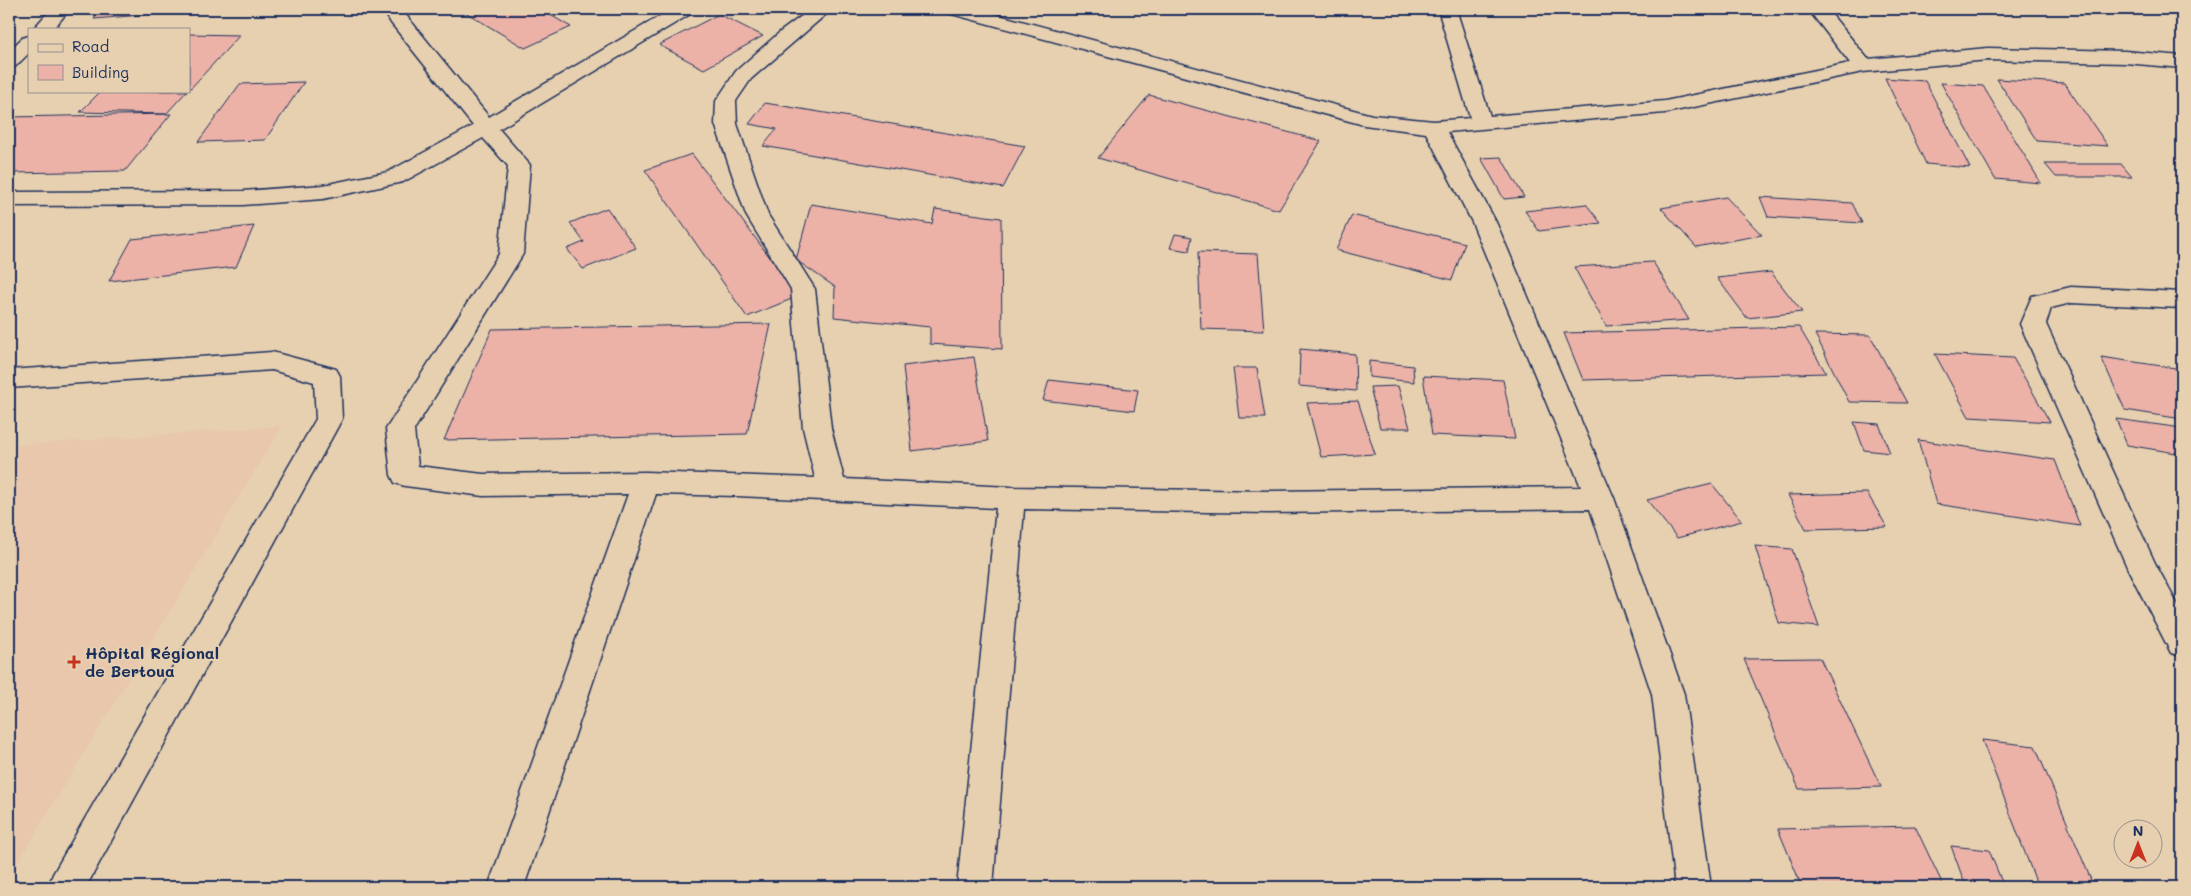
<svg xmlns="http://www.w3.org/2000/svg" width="2191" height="896" font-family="Mali,sans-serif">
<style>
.built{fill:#e8c7ad}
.building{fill:#ecb1a7;stroke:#1b2f5e}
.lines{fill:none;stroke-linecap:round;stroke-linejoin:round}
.street-casing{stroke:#1b2f5e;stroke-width:3}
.street{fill:#e7d0b0;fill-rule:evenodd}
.poi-dot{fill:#c8321e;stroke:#e7d0b0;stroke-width:2}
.labels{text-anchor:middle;stroke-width:4;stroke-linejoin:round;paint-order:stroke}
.poi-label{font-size:16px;font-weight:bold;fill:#1b2f5e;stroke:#e7d0b0;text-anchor:start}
</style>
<rect width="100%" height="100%" fill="#e7d0b0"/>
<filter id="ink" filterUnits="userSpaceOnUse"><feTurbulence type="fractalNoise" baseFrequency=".02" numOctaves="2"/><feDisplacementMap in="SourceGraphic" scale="10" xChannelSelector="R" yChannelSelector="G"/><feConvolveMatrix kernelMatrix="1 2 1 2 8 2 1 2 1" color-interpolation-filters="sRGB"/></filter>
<g filter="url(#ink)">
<!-- built -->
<path class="built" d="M282,426L9,877V446Z"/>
<!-- building -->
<path class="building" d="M101,9H213L94,19Z
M460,9H540L571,27L525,48Z
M719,14L763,36L704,69L659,45Z
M189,34L240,35L189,90Z
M1885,78L1925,81L1970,168L1926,164Z
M1997,79L2064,83L2108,146L2037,141Z
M304,82L265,140L198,142L240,84Z
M1941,83L1983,86L2041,183L1995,179Z
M101,91H187L166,114L80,112Z
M1149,95L1321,141L1279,210L1098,158Z
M765,103L1025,146L1003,188L763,146L777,129L749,124Z
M171,114L125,171L9,173V117Z
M692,154L799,296L747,317L645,170Z
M1501,157L1524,197L1504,199L1481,158Z
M2045,164H2121L2132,177H2056Z
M1726,197L1762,235L1696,247L1661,208Z
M1760,197L1852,203L1862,223L1768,217Z
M811,204L932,224L935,209L1001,218L1002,349L930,344V327L834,317L835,287L796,260Z
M1586,204L1601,223L1539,231L1525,211Z
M607,208L636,248L583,269L567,249L584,242L570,223Z
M1352,215L1465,243L1452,280L1336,250Z
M254,226L236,267L109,281L132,239Z
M1175,234L1192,237L1189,251L1170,248Z
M1198,252L1258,254L1264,331L1201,329Z
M1653,262L1689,320L1606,326L1574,267Z
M1771,272L1802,312L1747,318L1717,278Z
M771,324L747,434L444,440L492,329Z
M1799,327L1826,373L1583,380L1564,333Z
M1815,334L1870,335L1907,403L1849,402Z
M1300,349L1355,354L1356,391L1299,386Z
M1935,354L2013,358L2050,422L1969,417Z
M974,357L988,441L912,451L903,366Z
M2101,357L2182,369V419L2125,410Z
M1369,361L1413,366L1414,382L1369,377Z
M1233,368H1257L1265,418H1239Z
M1423,376L1503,380L1515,439L1432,435Z
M1049,380L1138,390L1134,411L1043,400Z
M1398,386L1410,428H1380L1370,387Z
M1358,401L1375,454L1321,457L1307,403Z
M2116,419L2182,428V454L2127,445Z
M1854,422L1879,424L1890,453L1864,450Z
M1918,440L2055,460L2080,526L1936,504Z
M1712,484L1742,521L1677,538L1647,500Z
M1867,493L1887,527L1806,529L1788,495Z
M1755,546L1792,549L1819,627L1779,623Z
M1820,658L1881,787L1799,789L1744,659Z
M1982,740L2035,746L2094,887H2038Z
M1915,826L1944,887H1802L1778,829Z
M1951,846L1989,850L2004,887H1966Z"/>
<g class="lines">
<!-- street casing -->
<g class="street-casing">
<path id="street" d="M51,9H70L53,29H33Z
M383,9H401L489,117L672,9H694L692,13L499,129L530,165L523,254L414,430L418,466L483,474L646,472L815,478L803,428L791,289L746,215L715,124L716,101L736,71L780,32L811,9H832L751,79L736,101L737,124L768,215L815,289L831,428L844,479L1011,487L1269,491L1581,487L1472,222L1426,133L1364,125L948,13L946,9H976L1372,115L1434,121L1470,118L1438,9H1456L1490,116L1665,101L1850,63L1808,9H1827L1868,59L1988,48L2125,51L2182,56V68L2125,63L1988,60L1863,72L1665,113L1447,132L1496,222L1614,498L1684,694L1711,887H1675L1652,694L1590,509L1269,513L1024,509L993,887H957L996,508L737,496L656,494L524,887H488L628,494L483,496L405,486L395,483L391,475L386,429L499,254L508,166L483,138L403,182L323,199L243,205L9,206V192L243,191L323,185L388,172L473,126L391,23Z
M29,36V53L16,66L9,68V51L22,38Z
M2071,287L2182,292V308L2071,303L2051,308L2046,324L2155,563L2182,613V656L2171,653L2127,567L2020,324L2032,296Z
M272,352L336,369L340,376L342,419L86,887H48L53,874L316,419L314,382L272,370L9,388V370Z"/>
</g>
<!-- street -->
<use href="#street" class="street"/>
</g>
</g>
<!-- markers -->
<path class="poi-dot" d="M71.5 654.5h5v5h5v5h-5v5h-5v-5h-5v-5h5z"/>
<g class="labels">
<!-- poi labels -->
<g class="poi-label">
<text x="85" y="659">Hôpital Régional<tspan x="85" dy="18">de Bertoua</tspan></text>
</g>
</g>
<!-- margin -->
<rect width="2191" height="896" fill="none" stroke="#e7d0b0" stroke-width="30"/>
<rect x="15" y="15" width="2161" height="866" fill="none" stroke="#1b2f5e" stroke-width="2" filter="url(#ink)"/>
<!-- legend -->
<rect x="28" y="28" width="162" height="65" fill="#e7d0b0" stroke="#95908f"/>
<rect x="38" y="44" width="25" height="8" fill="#e7d0b0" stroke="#95908f"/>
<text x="72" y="52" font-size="15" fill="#1b2f5e">Road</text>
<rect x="38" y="65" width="25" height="15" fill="#ecb1a7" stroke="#95908f"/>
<text x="72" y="78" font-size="15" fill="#1b2f5e">Building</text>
<!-- north arrow -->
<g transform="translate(2138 844)"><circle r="24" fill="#e7d0b0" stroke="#95908f"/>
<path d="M0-4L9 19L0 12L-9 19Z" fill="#c8321e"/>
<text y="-8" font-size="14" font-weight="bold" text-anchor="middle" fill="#1b2f5e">N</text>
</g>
</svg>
